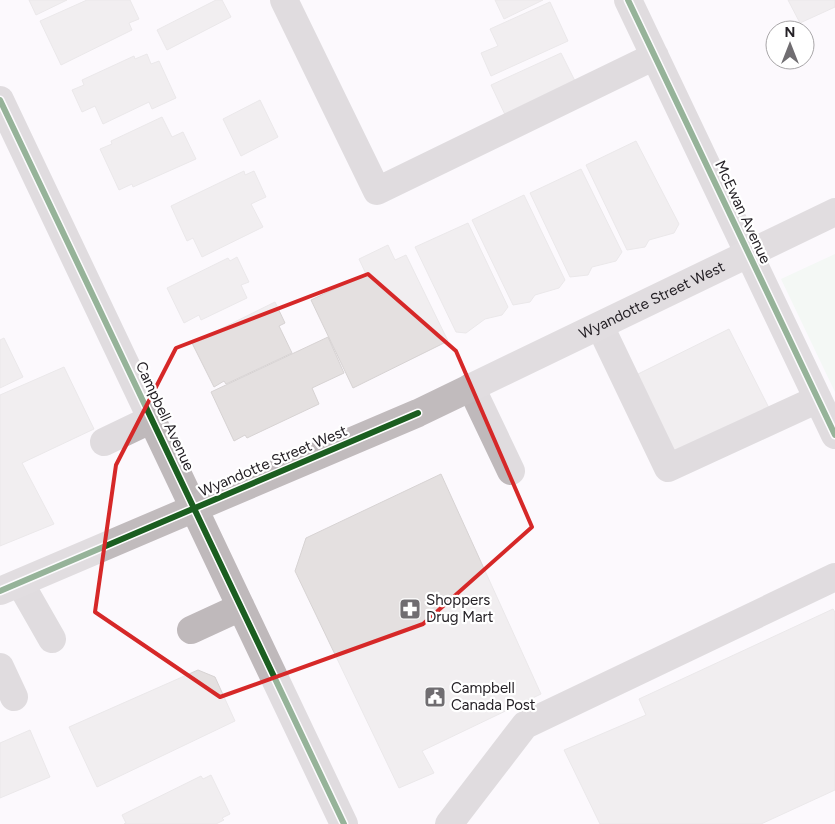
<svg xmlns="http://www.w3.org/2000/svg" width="835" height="824" font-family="Figtree,sans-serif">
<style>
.green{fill:#eaf6eb}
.building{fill:#e4e0e0;stroke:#d7d3d3}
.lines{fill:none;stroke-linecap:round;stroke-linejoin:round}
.minor{stroke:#bfb9bb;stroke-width:28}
.major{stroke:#c1bbbd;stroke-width:28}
.cycleway-casing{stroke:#fff;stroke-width:9}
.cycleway{stroke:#1b5e20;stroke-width:6}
.marked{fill:none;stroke:#d62828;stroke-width:4;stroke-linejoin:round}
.labels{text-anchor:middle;stroke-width:4.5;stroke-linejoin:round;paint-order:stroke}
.street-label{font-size:15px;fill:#252126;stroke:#fff}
.poi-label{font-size:15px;fill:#252126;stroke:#fff;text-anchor:start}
</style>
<rect width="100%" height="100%" fill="#fcf9fd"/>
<!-- green -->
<path class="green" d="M835,254V392L781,279Z"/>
<!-- building -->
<path class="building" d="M29,0H67L36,15Z
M87,0H130L139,19L129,23L132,30L61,65L40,21Z
M216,0H222L231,17L167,50L157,30Z
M495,0H543L504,19Z
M788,0H835V7L800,23Z
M550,2L568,41L491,76L481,53L498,46L490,29Z
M561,53L578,87L508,121L491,85Z
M147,54L151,64L159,61L176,98L152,109L149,102L103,124L95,106L82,112L72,90L84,85L82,80L134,56L135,59Z
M260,100L278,137L241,156L223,119Z
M162,117L172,137L183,132L196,159L133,187L132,184L119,190L100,149L112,144L111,141Z
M636,141L679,224L674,233L649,240L645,247L627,250L586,165Z
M581,169L622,252L616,261L592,267L588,275L570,277L530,193Z
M244,171L245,175L254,171L266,197L251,204L263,227L202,257L193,238L187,241L171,206Z
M524,195L565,280L559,288L535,295L530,302L513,305L472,220Z
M468,223L508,307L502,315L485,319L466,333L456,332L415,247Z
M388,245L395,260L406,255L448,341L353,388L311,300L366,274L359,259Z
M237,257L249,282L241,285L247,298L201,320L199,315L184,323L167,288L228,258L230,261Z
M275,302L285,323L279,326L292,353L226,384L224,381L214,387L192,343Z
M729,329L769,408L676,454L636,375Z
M328,337L344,373L312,388L319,404L247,438L245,435L234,441L211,392Z
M4,338L23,377L0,388V340Z
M64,367L94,429L22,463L54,524L0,546V395Z
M441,474L541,694L422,751L434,773L399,788L295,571L306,538Z
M833,609L835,612V790L761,824H600L564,750L646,715L639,699Z
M198,670L215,677L235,721L97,787L69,727Z
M30,730L50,777L0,798V743Z
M211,775L230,814L222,818L224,820L216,824H124L126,823L122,815L201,776L203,779Z"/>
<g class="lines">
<!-- minor -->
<path class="minor" d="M284,0L377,191L655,56
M628,0L835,435
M0,100L344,824
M600,326L668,468L818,399
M471,387L511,471
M104,442L152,419
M20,583L52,639
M191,630L241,607
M0,667L14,697
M449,824L525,725L835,577"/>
<!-- major -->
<path class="major" id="s1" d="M0,591L418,413L835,212"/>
<!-- cycleway casing -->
<g class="cycleway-casing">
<path id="cycleway" d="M628,0L835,435
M0,100L344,824
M0,591L418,413"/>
</g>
<!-- cycleway -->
<use href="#cycleway" class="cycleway"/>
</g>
<!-- marked area -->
<path d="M0 0H835V824H0ZM368,274L456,351L532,527L423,624L220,697L95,612L116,465L176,348Z" fill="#fcf9fd" fill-opacity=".55" fill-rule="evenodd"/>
<path class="marked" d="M368,274L456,351L532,527L423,624L220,697L95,612L116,465L176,348Z"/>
<!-- icons -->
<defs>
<g id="pharmacy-square" transform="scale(1.125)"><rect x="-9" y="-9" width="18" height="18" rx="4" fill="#706d71" stroke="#fff"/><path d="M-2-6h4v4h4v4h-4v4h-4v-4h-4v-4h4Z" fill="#fff"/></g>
<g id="civic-square" transform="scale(1.125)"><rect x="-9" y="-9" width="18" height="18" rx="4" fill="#706d71" stroke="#fff"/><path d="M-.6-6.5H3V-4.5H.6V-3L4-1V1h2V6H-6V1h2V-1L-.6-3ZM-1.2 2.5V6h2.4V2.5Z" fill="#fff"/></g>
</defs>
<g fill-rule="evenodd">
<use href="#pharmacy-square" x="410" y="609"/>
<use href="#civic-square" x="435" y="697"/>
</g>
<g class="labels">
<!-- street labels -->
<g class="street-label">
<text transform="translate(743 212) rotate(65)" y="5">McEwan Avenue</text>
<text dy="5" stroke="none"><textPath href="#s1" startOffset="714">Wyandotte Street West</textPath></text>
<text transform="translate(165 416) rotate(65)" y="5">Campbell Avenue</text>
<text transform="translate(273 461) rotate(-23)" y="5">Wyandotte Street West</text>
</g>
<!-- poi labels -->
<g class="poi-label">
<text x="426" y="605">Shoppers<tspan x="426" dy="17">Drug Mart</tspan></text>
<text x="451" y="693">Campbell<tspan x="451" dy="17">Canada Post</tspan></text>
</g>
</g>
<!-- north arrow -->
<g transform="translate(790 45)"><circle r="24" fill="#ffffff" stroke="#a8a6a8"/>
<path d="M0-4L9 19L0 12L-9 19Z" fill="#706d71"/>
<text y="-8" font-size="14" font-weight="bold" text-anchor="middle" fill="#252126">N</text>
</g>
</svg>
